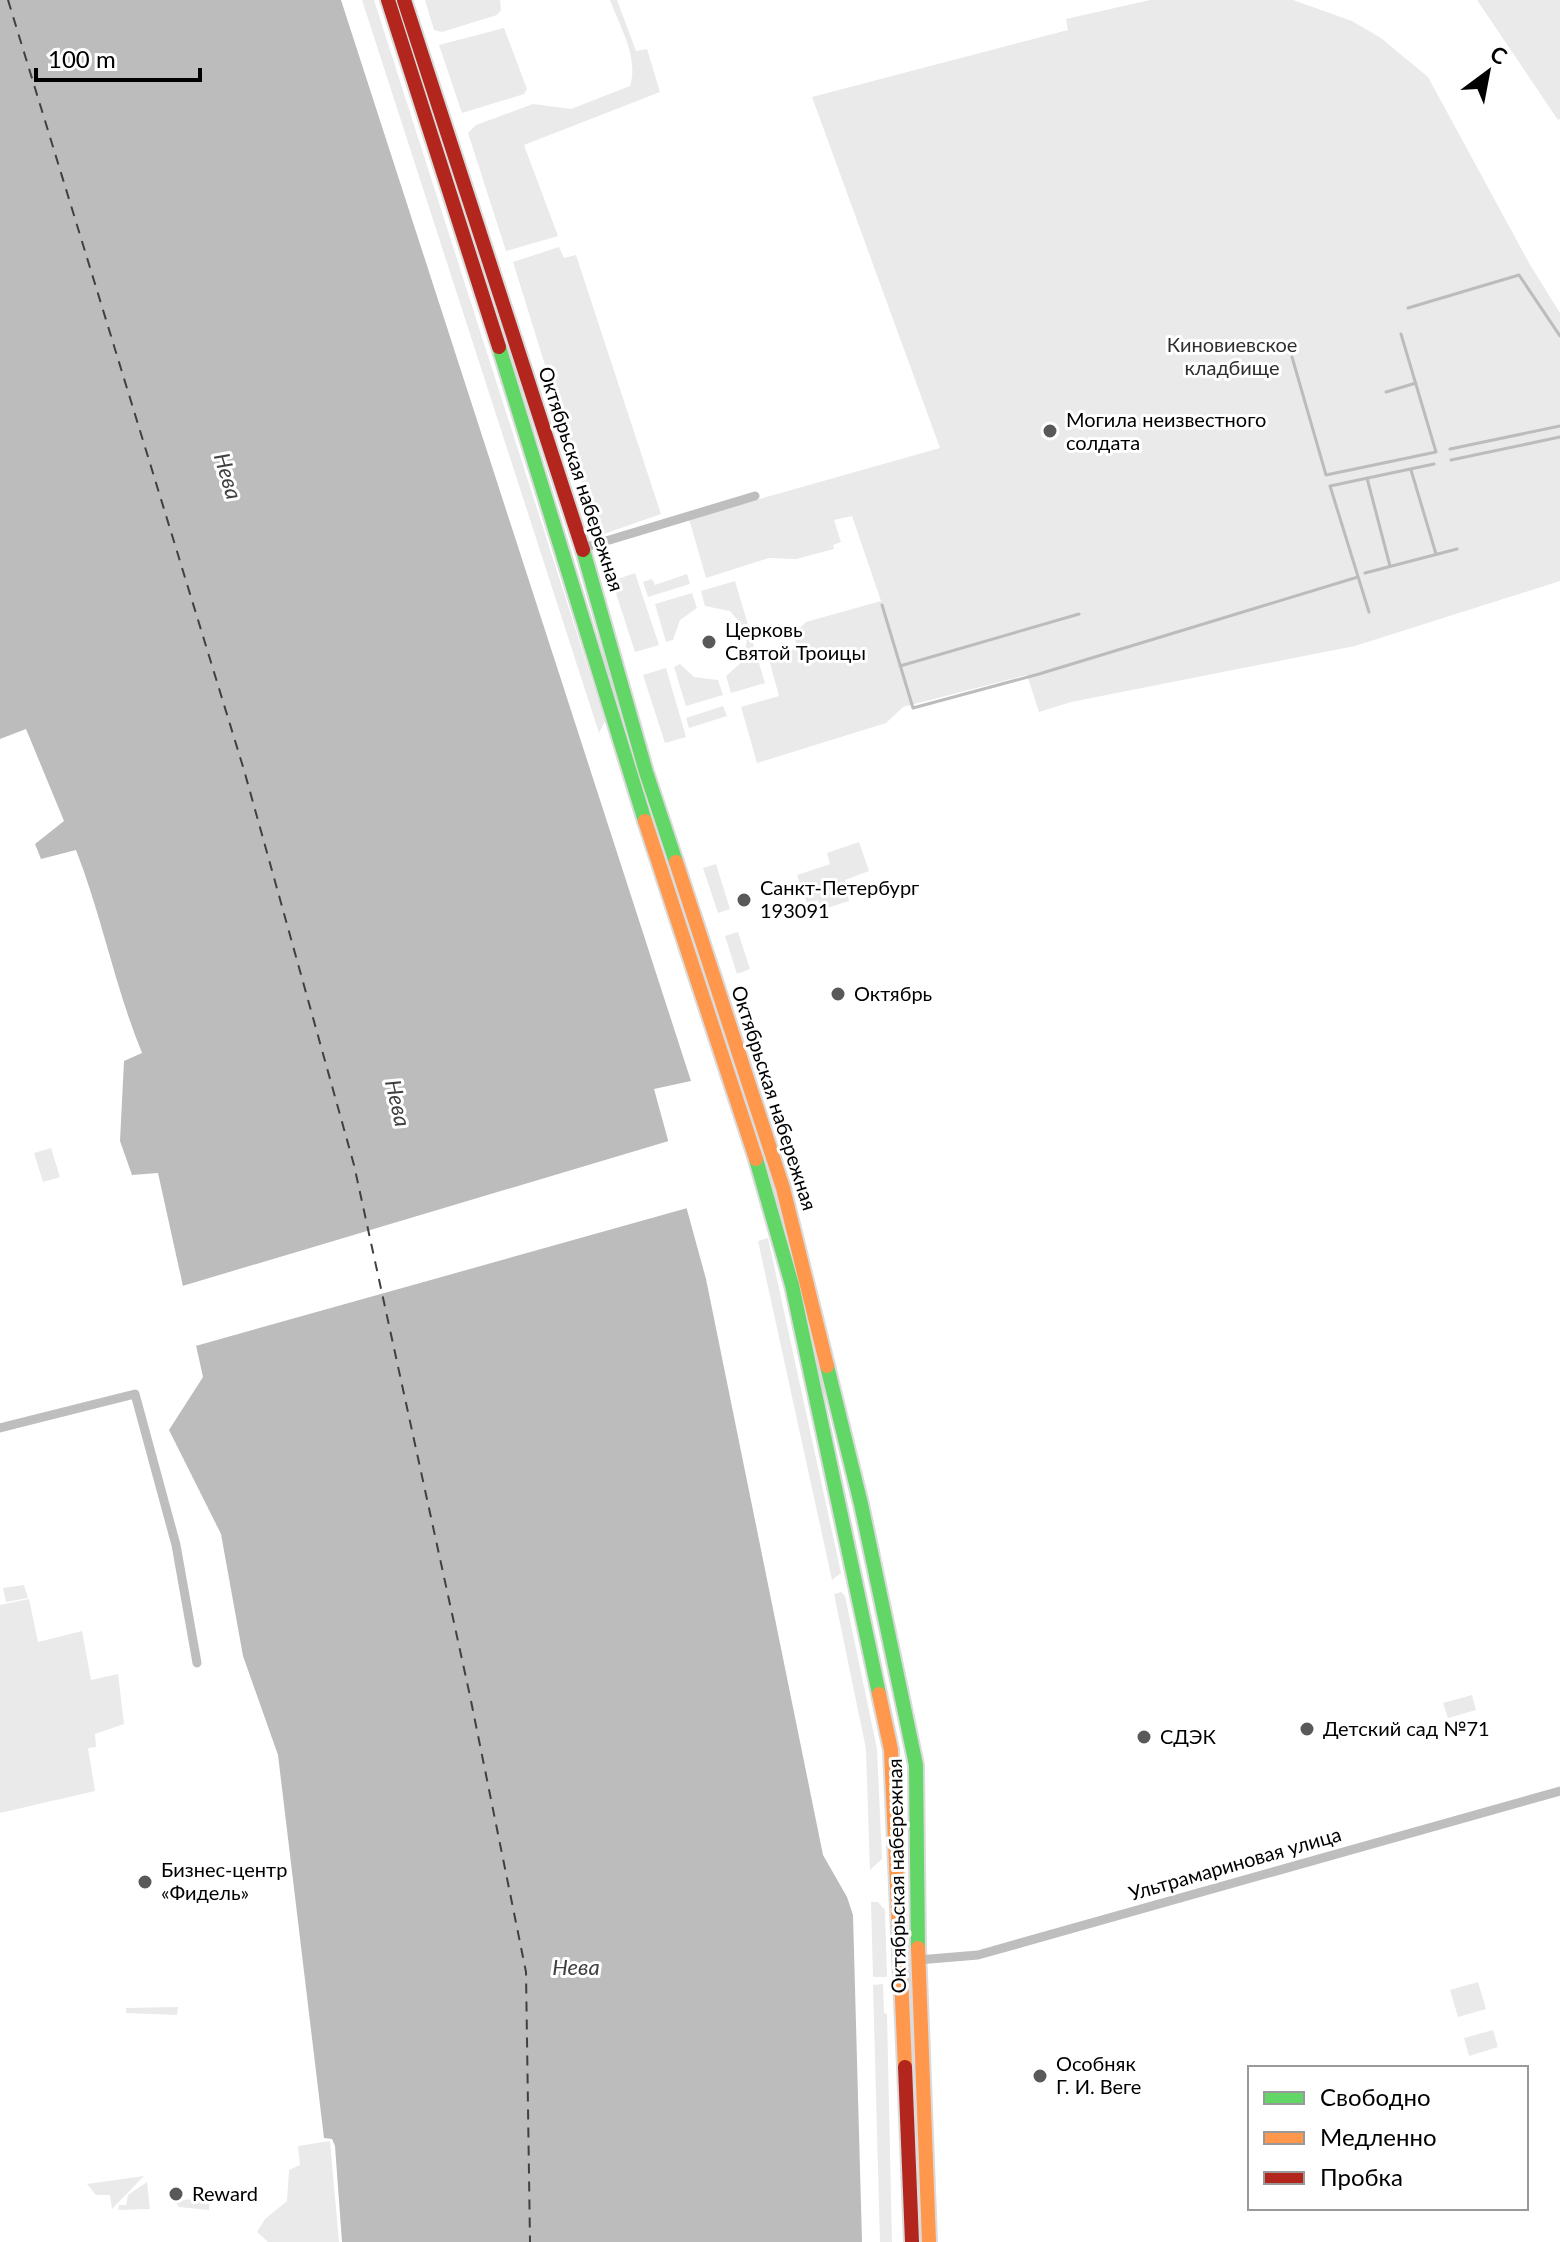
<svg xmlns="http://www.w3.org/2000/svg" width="1560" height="2242" font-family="Lato,sans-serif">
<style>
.green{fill:#eaeaea}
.water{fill:#bcbcbc}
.pier{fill:#fff}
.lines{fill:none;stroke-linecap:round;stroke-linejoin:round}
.stream{stroke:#bcbcbc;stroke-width:3}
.ferry{stroke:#404040;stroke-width:2;stroke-dasharray:10 8;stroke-linecap:butt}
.fast-casing{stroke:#dbdbdb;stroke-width:18}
.slow-casing{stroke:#dbdbdb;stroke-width:18}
.jam-casing{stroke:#dbdbdb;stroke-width:18}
.street{stroke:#bebebe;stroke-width:9}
.fast{stroke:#63d668;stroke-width:14}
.slow{stroke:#ff974d;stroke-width:14}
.jam{stroke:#b3261e;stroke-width:14}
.poi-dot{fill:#595959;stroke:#fff;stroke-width:3}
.labels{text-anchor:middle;stroke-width:6;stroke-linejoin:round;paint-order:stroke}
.park-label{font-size:20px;fill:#2f2f2f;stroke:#fff}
.poi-label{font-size:20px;fill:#000;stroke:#fff;text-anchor:start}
.street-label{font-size:20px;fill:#000;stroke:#fff}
.water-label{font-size:22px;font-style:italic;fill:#404040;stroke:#fff}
</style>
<rect width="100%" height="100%" fill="#fff"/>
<!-- green -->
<path class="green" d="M362,0H374L605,721L599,733Z
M425,0H500L501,10L497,15L442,32L434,30Z
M610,0H617L636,51L647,49L660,92L524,145L558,236L506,251L468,133L476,125L533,104L571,109L630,86C639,58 620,27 610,0Z
M1150,0H1293L1352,21L1381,38L1428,77L1529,263L1560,313V581L1355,646L1071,702L1039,712L1027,675L903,707L886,723L757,763L741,707L779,696L768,656L797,648L794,634L806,622L881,601L852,516L834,520L841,542L833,545L834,549L796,559L769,558L706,578L689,519L940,448L812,97L1068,30L1066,19Z
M1477,0H1560V119L1558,120Z
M504,28L527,89L524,94L462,113L439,45Z
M559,247L564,258L576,255L661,514L598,536L513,262Z
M635,573L659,645L635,652L612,581Z
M687,574L690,584L648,597L643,582L652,579L655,585Z
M735,581L749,628L745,629L730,611L705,606L701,591Z
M692,593L697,608L680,620L673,640L666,642L655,604Z
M751,637L765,683L731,693L726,676L743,661L747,638Z
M680,664L694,677L718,680L723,695L686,706L674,667Z
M666,668L686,737L665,743L643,675Z
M723,706L727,716L689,728L686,718Z
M859,842L869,871L845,880L849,901L821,910L818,900L807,903L797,875L830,864L827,853Z
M716,864L730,909L718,913L703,868Z
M738,932L750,969L737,974L725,936Z
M51,1148L60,1177L43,1182L34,1153Z
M768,1238L841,1573L832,1580L758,1241Z
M24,1585L28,1598L6,1602L3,1588Z
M841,1592L845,1596L877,1749L882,1859L870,1870L866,1749L834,1594Z
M29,1599L38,1642L82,1631L91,1680L118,1674L124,1724L95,1734L96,1747L88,1748L95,1791L0,1813V1605Z
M1472,1695L1476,1710L1448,1718L1443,1703Z
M871,1902H878L885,1910L887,1977H873Z
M1478,1982L1486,2009L1458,2017L1450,1990Z
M883,1984L884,2013L887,2014L892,2242H880L873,1985Z
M178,2007L177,2015L126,2013V2008Z
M1493,2030L1498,2047L1469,2056L1464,2038Z
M330,2141L339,2242H268L257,2232L265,2219L287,2201L289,2170L300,2165L298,2146Z
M144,2176L112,2209L110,2195H96L87,2184Z
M147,2182L150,2209L118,2210L119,2205H126L128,2195Z
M210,2197L209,2210L179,2207L175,2201Z"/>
<!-- water -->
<path class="water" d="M0,0H341L691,1081L654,1089L706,1279L823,1855L847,1897L853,1915L862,2242H342L335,2146L332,2139L324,2138L278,1755L243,1656L221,1534L169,1430L203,1377L158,1173L132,1175L120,1141L124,1061L142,1053C115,987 102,917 76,850L41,859L35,844L64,821L26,729L0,739Z"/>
<!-- pier -->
<path class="pier" d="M672,1140L691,1207L192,1347L179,1287Z"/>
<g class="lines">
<!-- stream -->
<path class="stream" d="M1408,308L1519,275L1560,336
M1292,357L1326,475L1436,452L1401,334
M1386,392L1416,383
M1450,449L1560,426
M1451,460L1560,437
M1411,470L1436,554
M1367,478L1390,566
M1365,573L1457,549
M882,605L913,708L1039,674L1358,577
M1369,612L1330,486L1434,464
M900,666L1079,614"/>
<!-- ferry -->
<path class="ferry" d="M8,0L244,770L354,1165L470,1696L526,1972L530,2242"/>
<!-- fast casing -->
<g class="fast-casing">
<path id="fast" d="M499,347L645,821
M583,550L646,772L676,862
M756,1159L792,1285L879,1694
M827,1366L861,1504L916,1765L918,1948"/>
</g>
<!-- slow casing -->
<g class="slow-casing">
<path id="slow" d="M645,821L756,1159
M676,862L783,1188L827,1366
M879,1694L891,1750L905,2067
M918,1948L929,2242"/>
</g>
<!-- jam casing -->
<g class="jam-casing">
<path id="jam" d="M388,0L499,347
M404,0L583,550
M905,2067L912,2242"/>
</g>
<!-- street -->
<path class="street" d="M583,548L755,496
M0,1428L135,1394L176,1545L197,1663
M918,1960L978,1955L1560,1791"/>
<!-- fast -->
<use href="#fast" class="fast"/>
<!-- slow -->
<use href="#slow" class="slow"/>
<!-- jam -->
<use href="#jam" class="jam"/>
</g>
<!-- markers -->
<g class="poi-dot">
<circle cx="1050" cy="431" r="8"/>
<circle cx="709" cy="642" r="8"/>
<circle cx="744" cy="900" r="8"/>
<circle cx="838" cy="994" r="8"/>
<circle cx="1307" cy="1729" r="8"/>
<circle cx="1144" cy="1737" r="8"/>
<circle cx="145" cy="1882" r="8"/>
<circle cx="1040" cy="2076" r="8"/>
<circle cx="176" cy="2194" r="8"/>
</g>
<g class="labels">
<!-- park labels -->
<g class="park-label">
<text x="1232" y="352">Киновиевское<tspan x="1232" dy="23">кладбище</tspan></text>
</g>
<!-- poi labels -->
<g class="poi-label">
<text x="1066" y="427">Могила неизвестного<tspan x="1066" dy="23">солдата</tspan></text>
<text x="725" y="637">Церковь<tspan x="725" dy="23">Святой Троицы</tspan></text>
<text x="760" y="895">Санкт-Петербург<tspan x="760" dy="23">193091</tspan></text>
<text x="854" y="1001">Октябрь</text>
<text x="1323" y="1736">Детский сад №71</text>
<text x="1160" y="1744">СДЭК</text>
<text x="161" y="1877">Бизнес-центр<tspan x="161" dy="23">«Фидель»</tspan></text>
<text x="1056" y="2071">Особняк<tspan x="1056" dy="23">Г. И. Веге</tspan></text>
<text x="192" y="2201">Reward</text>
</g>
<!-- street labels -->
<g class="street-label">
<text transform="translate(581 479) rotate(72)" y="7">Октябрьская набережная</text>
<text transform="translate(774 1098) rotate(72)" y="7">Октябрьская набережная</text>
<text transform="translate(1235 1864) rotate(-16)" y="7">Ультрамариновая улица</text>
<text transform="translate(897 1876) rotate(-91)" y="7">Октябрьская набережная</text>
</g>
<!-- water labels -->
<g class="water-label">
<text transform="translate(228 476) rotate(73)" y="8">Нева</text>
<text transform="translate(398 1103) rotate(77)" y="8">Нева</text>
<text x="576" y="1975">Нева</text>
</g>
</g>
<!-- legend -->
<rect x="1248" y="2066" width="280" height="144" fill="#ffffff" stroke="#999999" stroke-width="2"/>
<rect x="1264" y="2092" width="40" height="12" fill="#63d668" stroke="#999999" stroke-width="2"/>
<text x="1320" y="2106" font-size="24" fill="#000000">Свободно</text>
<rect x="1264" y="2132" width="40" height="12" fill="#ff974d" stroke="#999999" stroke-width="2"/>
<text x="1320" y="2146" font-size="24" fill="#000000">Медленно</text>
<rect x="1264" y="2172" width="40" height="12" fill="#b3261e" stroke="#999999" stroke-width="2"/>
<text x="1320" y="2186" font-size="24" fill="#000000">Пробка</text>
<!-- north arrow -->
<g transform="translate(1488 72) rotate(32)" stroke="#ffffff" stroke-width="6" paint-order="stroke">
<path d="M0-6L14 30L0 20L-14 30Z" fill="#000000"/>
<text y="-12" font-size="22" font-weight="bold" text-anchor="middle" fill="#000000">С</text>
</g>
<!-- scale -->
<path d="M36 68v12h164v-12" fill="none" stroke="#000000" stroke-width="4"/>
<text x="48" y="68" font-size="24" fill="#000000" stroke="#ffffff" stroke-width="6" paint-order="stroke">100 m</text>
</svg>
